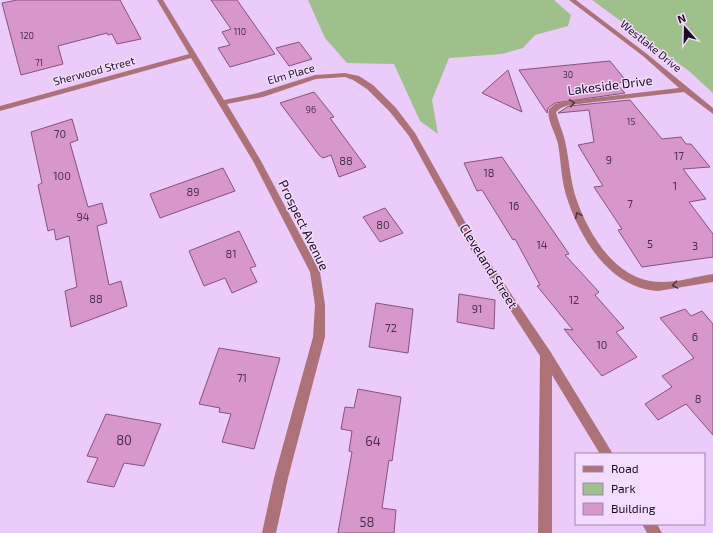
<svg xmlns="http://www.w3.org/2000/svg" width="713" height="533" font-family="'Exo 2',sans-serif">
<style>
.green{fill:#9ec08a}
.building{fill:#d897ca;stroke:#85527b}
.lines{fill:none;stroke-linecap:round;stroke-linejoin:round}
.minor{fill:#ac7277;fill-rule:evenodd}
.oneway{stroke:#543543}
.labels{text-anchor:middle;stroke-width:3;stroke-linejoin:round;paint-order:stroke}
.far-number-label{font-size:9px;fill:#4a304b}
.far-street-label{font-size:11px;fill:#1a0d21;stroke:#f3dcff}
.number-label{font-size:11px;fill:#4a304b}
.street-label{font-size:13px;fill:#1a0d21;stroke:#f3dcff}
.near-number-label{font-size:13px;fill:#4a304b}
</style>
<rect width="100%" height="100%" fill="#eacbfa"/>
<!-- green -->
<path class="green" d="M308,0H554L571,15L568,26L535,35L523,48L502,54L449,58L432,100L438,134L420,121L394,64L347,63L325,38Z
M592,0H713V93L689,71Z"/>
<!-- building -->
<path class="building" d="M17,0H120L141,39L117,44L112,34L108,35L107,33L58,46L63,64L21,75L2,3Z
M211,0H237L275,54L230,67L218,48L230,45L222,32L231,29Z
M299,42L312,59L289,66L276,48Z
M610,61L627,82L616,83L625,93L555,103L548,108L547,113L519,70Z
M508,70L522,112L482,93Z
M314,92L334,117L330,118L366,167L339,177L331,155L323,158L319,155L280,103Z
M630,100L662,139L681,137L686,144H691L710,167L683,169L706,199L689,202L713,234V257L642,267L618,230L622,229L594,187L603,186L578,145L594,142L589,110L558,113L569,106Z
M72,119L78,140L70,143L88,207L102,203L107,223L97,226L109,285L121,281L127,306L71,327L65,291L77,287L69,236L56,240L54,229L48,231L38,185L42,183L31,132Z
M502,157L569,254L565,255L599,292L595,295L624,328L616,332L637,357L602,376L564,329L573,330L537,286L540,285L515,239L513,240L482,190L477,191L464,163Z
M223,168L235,191L160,218L150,194Z
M385,208L403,233L380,242L363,217Z
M239,231L256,266L250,268L257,282L232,293L225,278L204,286L189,251Z
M459,294L495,300L494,329L457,322Z
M376,303L413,309L408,353L369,347Z
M685,309L691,316L702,311L713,324V435L686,404L658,420L645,404L672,387L662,376L694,358L660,318Z
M219,348L280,358L254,449L222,442L231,414L219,412L220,408L199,404Z
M358,389L401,397L392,461L389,460L382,508L396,510L394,533H338L352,452L349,451L352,431L341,429L345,407L354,408Z
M106,414L161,424L144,466L124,463L114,487L87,482L98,458L87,456Z"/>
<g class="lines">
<!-- minor -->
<path class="minor" d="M157,0H163L224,100L258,93L315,75L345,73L359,76L373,85L396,108L415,133L478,245L550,351L613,454H600L552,375V533H538L540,356L472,251L409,136L390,112L367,89L353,80L345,77L316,79L263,97L227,104L261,161L320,272L325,305V337L288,478L276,533H262L274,478L313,337L315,305L310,272L253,161L191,58L0,111V106L189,54Z
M569,0H576L647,54L713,108V114L684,92L569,105L561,108L556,112C558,122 563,131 565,141C569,159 570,177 575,195C586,229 611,274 650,281C670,285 693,277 713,274V282L658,291C609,288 579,237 566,195C561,178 561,161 558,144C556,134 546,119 549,109L555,104L568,101L679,88L643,56Z
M642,524H657L662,533H647Z"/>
</g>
<!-- one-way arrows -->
<defs><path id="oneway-chevron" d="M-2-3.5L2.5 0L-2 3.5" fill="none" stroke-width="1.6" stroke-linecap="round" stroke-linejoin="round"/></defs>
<g class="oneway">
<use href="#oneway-chevron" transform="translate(572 103) rotate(-9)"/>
<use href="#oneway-chevron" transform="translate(578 215) rotate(-114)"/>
<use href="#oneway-chevron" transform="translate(675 285) rotate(170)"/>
</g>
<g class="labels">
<!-- far-number labels -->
<g class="far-number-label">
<text x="240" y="35">110</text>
<text x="27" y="39">120</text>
<text x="39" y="66">71</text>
<text x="568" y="78">30</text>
<text x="311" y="113">96</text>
<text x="631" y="125">15</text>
</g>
<!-- far-street labels -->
<g class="far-street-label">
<text transform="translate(651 46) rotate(39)" y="4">Westlake Drive</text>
<text transform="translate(94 71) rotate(-15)" y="4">Sherwood Street</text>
<text transform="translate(291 74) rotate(-16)" y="4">Elm Place</text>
</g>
<!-- number labels -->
<g class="number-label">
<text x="60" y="138">70</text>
<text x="679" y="160">17</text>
<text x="609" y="164">9</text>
<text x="346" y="165">88</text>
<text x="489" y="177">18</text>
<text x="62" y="180">100</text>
<text x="675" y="190">1</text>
<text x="193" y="196">89</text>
<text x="630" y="208">7</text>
<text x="514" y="210">16</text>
<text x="83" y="221">94</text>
<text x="383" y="229">80</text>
<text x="650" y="248">5</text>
<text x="542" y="249">14</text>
<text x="695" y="250">3</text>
<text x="231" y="258">81</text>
<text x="96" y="303">88</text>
<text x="574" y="304">12</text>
<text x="477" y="313">91</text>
<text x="391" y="332">72</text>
<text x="695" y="341">6</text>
<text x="602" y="349">10</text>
<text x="242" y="382">71</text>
<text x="698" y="403">8</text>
</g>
<!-- street labels -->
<g class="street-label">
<text transform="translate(610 85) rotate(-7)" y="5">Lakeside Drive</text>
<text transform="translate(304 225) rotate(64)" y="5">Prospect Avenue</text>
<text transform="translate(489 266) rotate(58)" y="5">Cleveland Street</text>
</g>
<!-- near-number labels -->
<g class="near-number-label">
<text x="124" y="445">80</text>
<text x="373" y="446">64</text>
<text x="367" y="527">58</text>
</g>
</g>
<!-- legend -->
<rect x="575" y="453" width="130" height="72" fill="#f3dcff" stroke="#9c89a6"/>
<rect x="583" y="466" width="20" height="6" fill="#ac7277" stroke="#9c89a6"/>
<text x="611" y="473" font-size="12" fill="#1a0d21">Road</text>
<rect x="583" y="483" width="20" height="12" fill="#9ec08a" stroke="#9c89a6"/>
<text x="611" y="493" font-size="12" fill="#1a0d21">Park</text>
<rect x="583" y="503" width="20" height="12" fill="#d897ca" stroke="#9c89a6"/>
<text x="611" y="513" font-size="12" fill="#1a0d21">Building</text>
<!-- north arrow -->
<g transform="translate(685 28) rotate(340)" stroke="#f3dcff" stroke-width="3" paint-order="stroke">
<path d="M0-3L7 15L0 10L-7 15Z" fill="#1a0d21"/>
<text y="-6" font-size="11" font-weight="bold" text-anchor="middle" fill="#1a0d21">N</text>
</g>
</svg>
